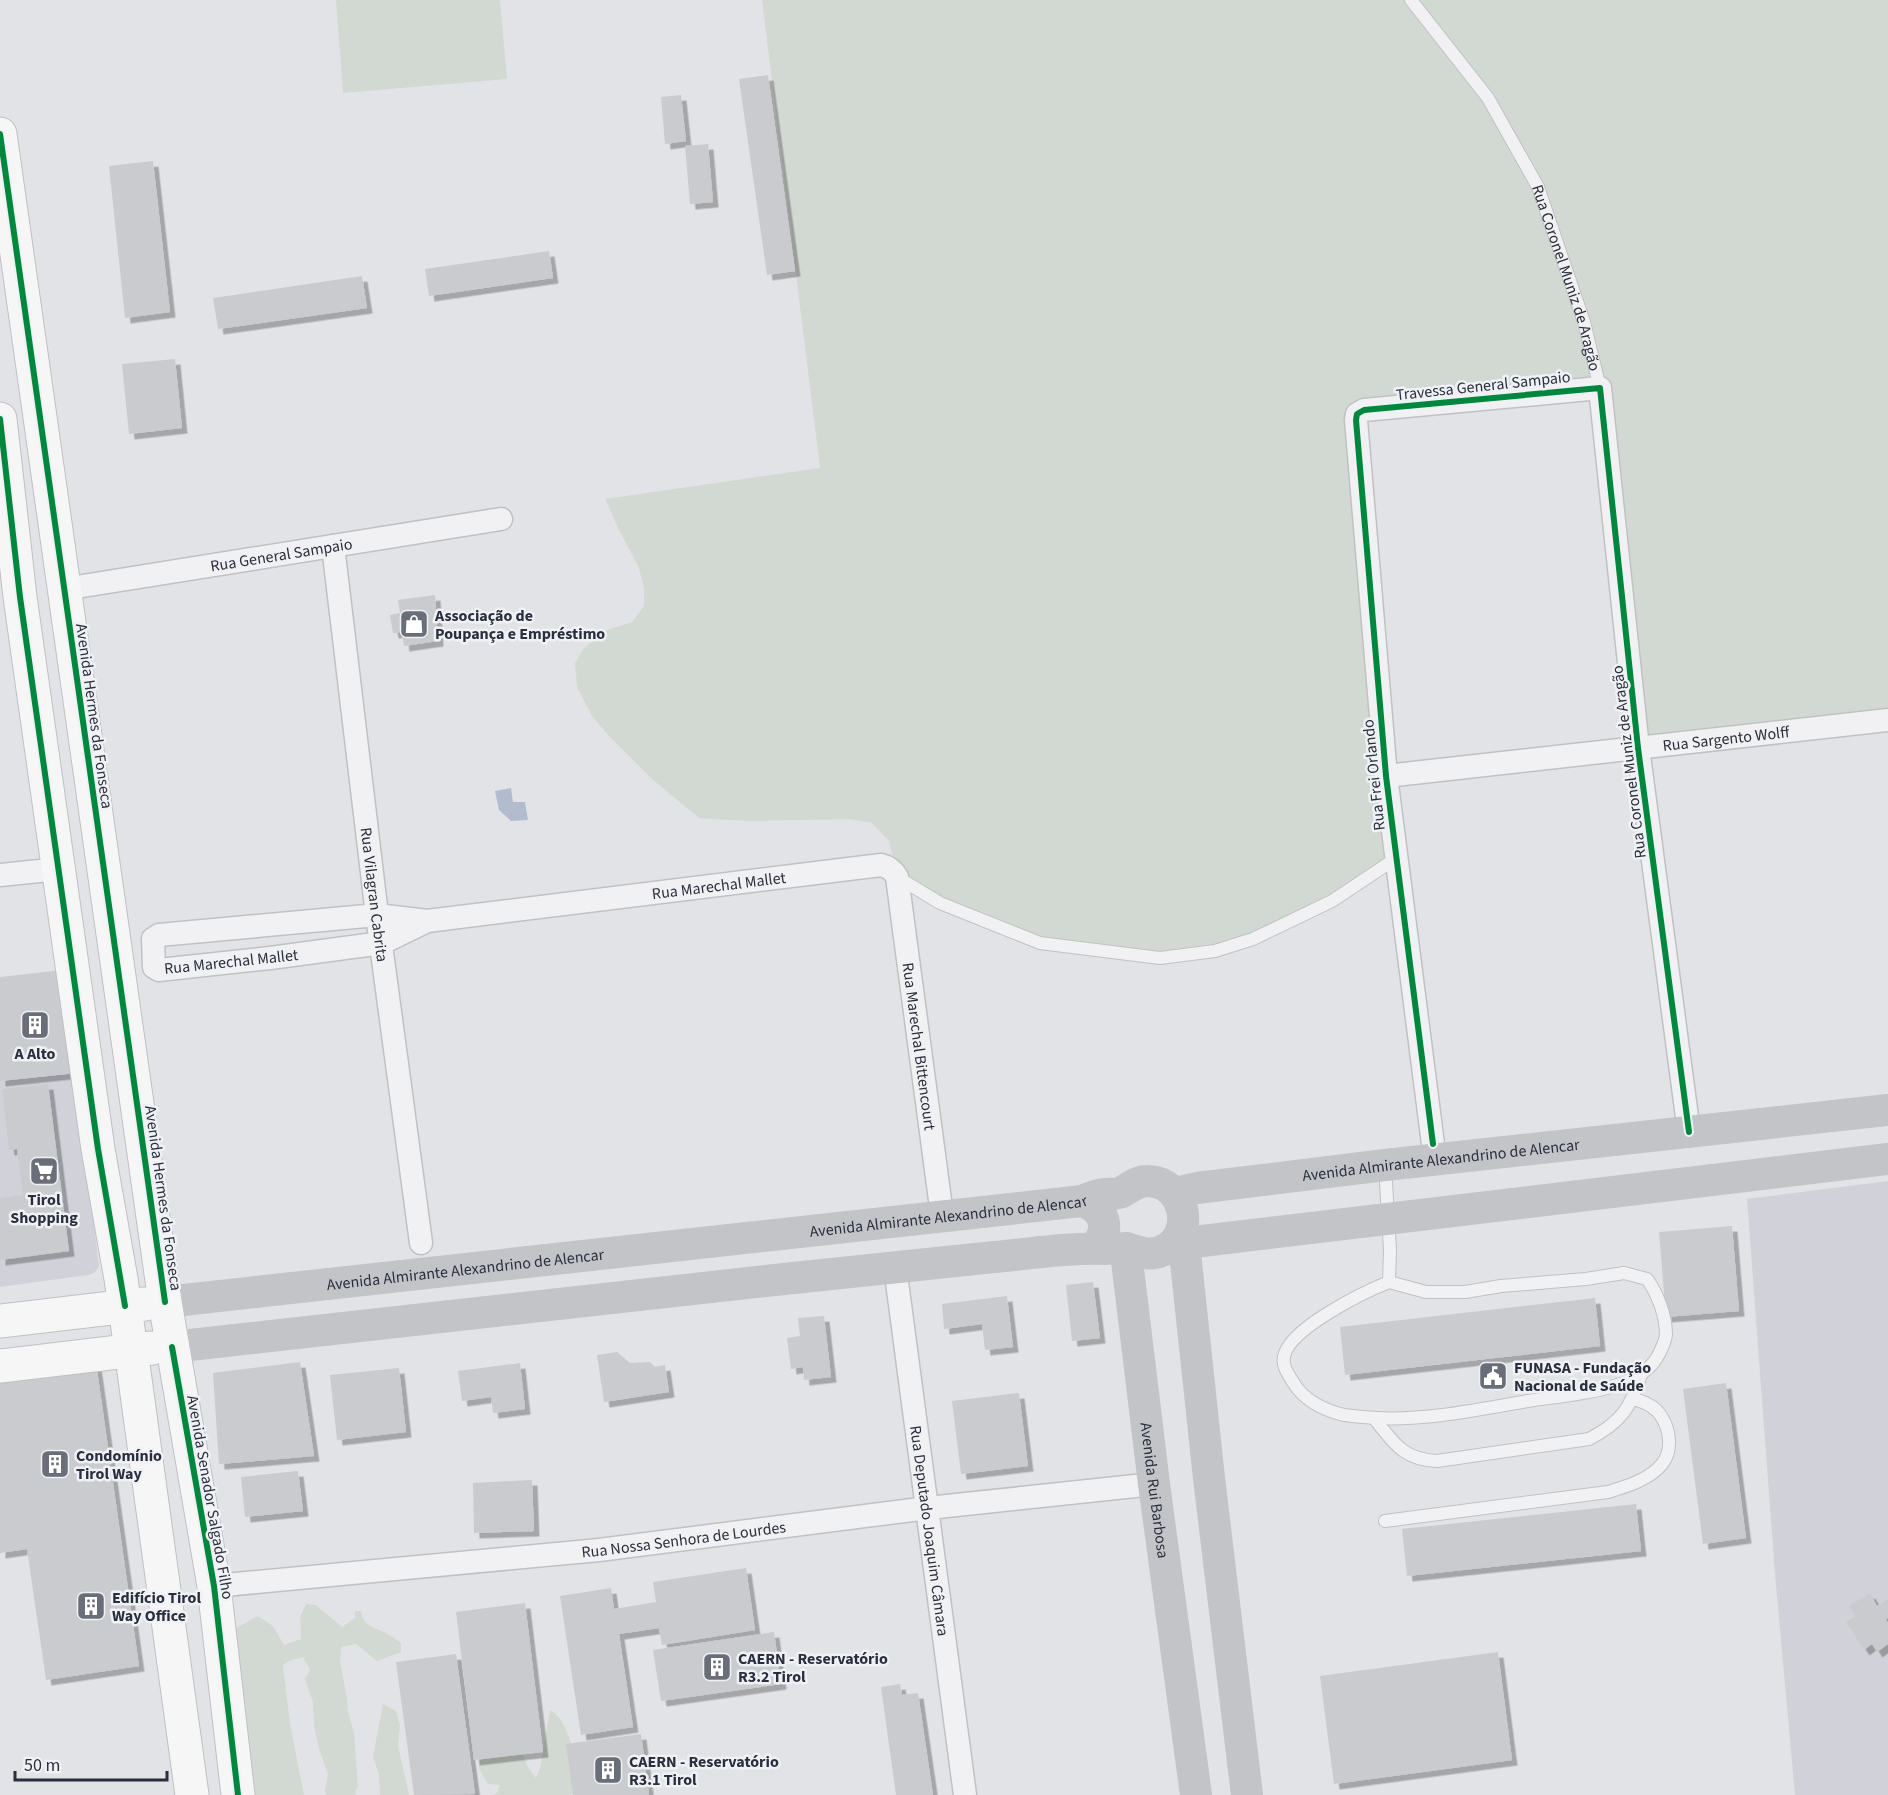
<svg xmlns="http://www.w3.org/2000/svg" width="1888" height="1795" font-family="'Source Sans 3',sans-serif">
<style>
.built{fill:#d1d2d9}
.green{fill:#d2d9d2}
.water{fill:#b3bcce}
.building{fill:#cacbce;filter:url(#shadow)}
.lines{fill:none;stroke-linecap:round;stroke-linejoin:round}
.lane-casing{stroke:#c0c1c4;stroke-width:14}
.street-casing{stroke:#c0c1c4;stroke-width:25}
.primary-casing{stroke:#bfc0c3;stroke-width:35}
.lane{stroke:#f1f1f3;stroke-width:12}
.street{stroke:#f1f1f3;stroke-width:22}
.secondary{stroke:#c3c4c8;stroke-width:32}
.primary{stroke:#f6f6f6;stroke-width:33}
.cycleway-casing{stroke:#f0f1f5;stroke-width:10}
.cycleway{stroke:#00873e;stroke-width:6}
.labels{text-anchor:middle;stroke-width:5;stroke-linejoin:round;paint-order:stroke}
.street-label{font-size:16px;fill:#2a2f3d;stroke:#f0f1f5}
.poi-label{font-size:16px;font-weight:bold;fill:#2a2f3d;stroke:#f0f1f5;text-anchor:start}
</style>
<defs>
<filter id="shadow"><feDropShadow dx="5.5" dy="5.5" stdDeviation="0" flood-color="#0004"/></filter>
</defs>
<rect width="100%" height="100%" fill="#e2e3e6"/>
<!-- built -->
<path class="built" d="M76,1073L99,1267L94,1273L88,1275L0,1287V1081Z
M1888,1181V1795H1795L1775,1574L1747,1199Z"/>
<!-- green -->
<path class="green" d="M336,0H500L507,79L343,93Z
M762,0H1888V720L1638,748L1600,388L1364,410L1395,859L1253,939L1160,958L1040,943L897,877L889,841L872,823L848,819L748,821L699,818L653,780L608,735L592,716L577,687L575,663L584,648L607,630L632,622L644,606V589L639,568L618,528L605,499L820,468Z
M306,1604L316,1605L342,1627L355,1618V1611H361C363,1625 372,1627 384,1632C390,1635 396,1639 401,1643V1652L377,1661L356,1644L341,1647L340,1661L347,1699L348,1712L354,1733L358,1786L355,1792L356,1795H326L325,1790L328,1774L319,1749L314,1725L313,1702L305,1679L310,1670L303,1657L289,1661L283,1665L290,1724L304,1795H253L237,1709L245,1703L241,1684L229,1653L236,1628L258,1616L273,1626L284,1645L301,1639L300,1617Z
M383,1704L396,1711L400,1725L398,1746L409,1795H380L379,1775L373,1756Z
M550,1710C572,1722 576,1767 579,1790L570,1795H493L498,1792L500,1785L488,1784L479,1769L481,1753L522,1748L527,1766L536,1778L540,1768Z"/>
<!-- water -->
<path class="water" d="M511,788L513,802H525L528,820L511,821L499,810L495,791Z"/>
<!-- building -->
<path class="building" d="M768,75L795,271L767,275L739,79Z
M681,95L686,141L665,144L661,97Z
M708,144L713,202L690,204L685,146Z
M153,161L170,312L125,318L109,166Z
M549,251L553,278L429,296L425,269Z
M362,276L367,308L218,329L213,298Z
M175,359L182,428L129,434L122,364Z
M435,595L438,641L404,646L402,632L393,633L390,615L400,613L398,600Z
M63,970L76,1073L0,1081V977Z
M48,1084L69,1251L0,1260V1198L23,1195L17,1149L9,1150L2,1089Z
M1732,1226L1739,1311L1666,1317L1659,1232Z
M1093,1282L1100,1338L1072,1341L1066,1285Z
M1007,1296L1013,1347L985,1350L982,1324L944,1329L942,1304Z
M1595,1298L1600,1346L1345,1375L1340,1327Z
M824,1316L831,1377L804,1380L803,1367L791,1369L787,1338L800,1336L798,1318Z
M617,1352L630,1363L650,1362L655,1367L665,1365L669,1392L604,1402L597,1355Z
M300,1362L314,1456L219,1464L213,1373Z
M96,1363L139,1666L46,1680L27,1549L0,1553V1378Z
M520,1363L525,1409L493,1413L491,1397L462,1401L458,1371Z
M399,1368L406,1432L337,1440L330,1375Z
M1726,1383L1746,1538L1703,1544L1683,1389Z
M1019,1393L1028,1466L961,1474L952,1401Z
M298,1471L303,1511L245,1517L241,1477Z
M532,1480L534,1531L474,1533L473,1483Z
M1636,1504L1641,1551L1407,1576L1402,1529Z
M746,1568L755,1630L662,1645L659,1628L619,1634L633,1727L581,1735L560,1596L611,1588L614,1609L656,1602L653,1582Z
M1870,1593L1877,1606L1888,1599V1618L1886,1619L1888,1623V1644L1877,1652L1872,1644L1864,1650L1846,1622L1855,1616L1849,1606Z
M525,1603L543,1752L474,1760L456,1612Z
M774,1632L781,1684L661,1701L653,1650Z
M1498,1652L1512,1760L1334,1784L1320,1676Z
M456,1654L475,1794L414,1795L396,1662Z
M900,1684L902,1695L918,1693L933,1795H896L881,1687Z
M641,1734L649,1795H573L566,1744Z"/>
<g class="lines">
<!-- lane casing -->
<g class="lane-casing">
<g id="lane">
<path id="s1" d="M1411,0L1488,98L1538,187L1584,322L1600,388"/>
<path d="M897,877L940,903L1040,943L1160,958L1215,951L1253,939L1332,901L1395,859"/>
<path d="M1385,1166L1390,1250L1389,1282"/>
<path d="M1624,1273L1647,1279C1657,1293 1666,1315 1666,1334C1666,1340 1660,1353 1656,1359C1650,1369 1635,1379 1624,1383C1595,1393 1564,1396 1534,1400C1479,1409 1419,1423 1363,1417C1355,1416 1347,1416 1340,1414C1322,1409 1303,1399 1293,1382C1288,1374 1282,1366 1284,1357C1288,1329 1364,1292 1389,1282L1426,1292H1465L1501,1286L1586,1279Z"/>
<path d="M1374,1418C1393,1442 1403,1460 1437,1461L1589,1439C1622,1422 1631,1407 1642,1372"/>
<path d="M1385,1521L1608,1492C1627,1486 1649,1480 1662,1464C1673,1451 1670,1429 1661,1416C1655,1406 1644,1402 1634,1399"/>
</g>
</g>
<!-- street casing -->
<g class="street-casing">
<g id="street">
<path id="s2" d="M333,546L377,915L421,1243"/>
<path id="s3" d="M64,589L501,519"/>
<path id="s4" d="M1386,776L1888,720"/>
<path d="M0,875L59,869"/>
<path id="s5" d="M427,921L382,943L270,958L159,970L154,967L153,939L159,935L377,915L427,921L881,865C889,867 893,870 897,877L942,1215"/>
<path d="M1433,1144L1386,776L1356,420L1357,414L1364,410L1600,388L1638,748L1689,1132"/>
<path id="s6" d="M895,1267L965,1795"/>
<path id="s7" d="M214,1586L599,1550L928,1508L1154,1484"/>
</g>
</g>
<!-- primary casing -->
<g class="primary-casing">
<path id="primary" d="M0,134L165,1302L214,1586L238,1795
M0,419L20,597L98,1149L121,1279L131,1350L192,1795
M0,1321L145,1304
M0,1366L152,1348"/>
</g>
<!-- lane -->
<use href="#lane" class="lane"/>
<!-- street -->
<use href="#street" class="street"/>
<!-- secondary -->
<g class="secondary">
<path id="s8" d="M1175,1193L1197,1188L1385,1165L1888,1110"/>
<path d="M1082,1201C1106,1209 1112,1231 1093,1248"/>
<path d="M1178,1238L1194,1242L1888,1159"/>
<path d="M1178,1238L1185,1253L1209,1478L1247,1795"/>
<path id="s9" d="M1127,1248V1261L1154,1484L1196,1795"/>
<path id="s10" d="M165,1302L1082,1201C1089,1198 1097,1195 1105,1194C1110,1193 1116,1195 1122,1192C1131,1187 1137,1181 1148,1181C1186,1182 1197,1236 1162,1251C1147,1257 1141,1251 1128,1249C1121,1247 1112,1249 1105,1249C1068,1247 1030,1254 994,1257C924,1264 854,1271 784,1279C580,1302 376,1325 172,1347"/>
</g>
<!-- primary -->
<use href="#primary" class="primary"/>
<!-- cycleway casing -->
<g class="cycleway-casing">
<path id="cycleway" d="M0,134L165,1302
M0,419L20,597L98,1149L125,1306
M1433,1144L1386,776L1356,420L1357,414L1364,410L1600,388L1638,748L1689,1132
M172,1347L214,1586L238,1795"/>
</g>
<!-- cycleway -->
<use href="#cycleway" class="cycleway"/>
</g>
<!-- icons -->
<defs>
<g id="shop-square" transform="scale(1.5)"><rect x="-9" y="-9" width="18" height="18" rx="4" fill="#6a6e78" stroke="#f0f1f5"/><path d="M-5-2.5h2.3a2.7 3.5 0 0 1 5.4 0H5L5.5 6h-11ZM-1.5-2.5h3a1.5 2.3 0 0 0-3 0Z" fill="#fff"/></g>
<g id="building-square" transform="scale(1.5)"><rect x="-9" y="-9" width="18" height="18" rx="4" fill="#6a6e78" stroke="#f0f1f5"/><path d="M-4-6H4V6H1V3H-1V6H-4ZM-2.5-4.3h1.7v1.8h-1.7ZM.8-4.3h1.7v1.8H.8ZM-2.5-1h1.7V.8h-1.7ZM.8-1h1.7V.8H.8Z" fill="#fff"/></g>
<g id="supermarket-square" transform="scale(1.5)"><rect x="-9" y="-9" width="18" height="18" rx="4" fill="#6a6e78" stroke="#f0f1f5"/><path d="M-6-5.5h2.5l.6 2H6L4.5 2H-2.5L-4.4-4H-6ZM-1.5 3.2a1.3 1.3 0 1 0 .1 0ZM3 3.2a1.3 1.3 0 1 0 .1 0Z" fill="#fff"/></g>
<g id="civic-square" transform="scale(1.5)"><rect x="-9" y="-9" width="18" height="18" rx="4" fill="#6a6e78" stroke="#f0f1f5"/><path d="M-.6-6.5H3V-4.5H.6V-3L4-1V1h2V6H-6V1h2V-1L-.6-3ZM-1.2 2.5V6h2.4V2.5Z" fill="#fff"/></g>
</defs>
<g fill-rule="evenodd">
<use href="#shop-square" x="414" y="624"/>
<use href="#building-square" x="35" y="1025"/>
<use href="#supermarket-square" x="44" y="1171"/>
<use href="#civic-square" x="1493" y="1376"/>
<use href="#building-square" x="55" y="1464"/>
<use href="#building-square" x="91" y="1606"/>
<use href="#building-square" x="717" y="1667"/>
<use href="#building-square" x="608" y="1770"/>
</g>
<g class="labels">
<!-- street labels -->
<g class="street-label">
<text dy="6" stroke="none"><textPath href="#s1" startOffset="322">Rua Coronel Muniz de Aragão</textPath></text>
<text transform="translate(1483 385) rotate(-6)" y="6">Travessa General Sampaio</text>
<text dy="6" stroke="none"><textPath href="#s3" startOffset="220">Rua General Sampaio</textPath></text>
<text transform="translate(95 716) rotate(82)" y="6">Avenida Hermes da Fonseca</text>
<text dy="6" stroke="none"><textPath href="#s4" startOffset="342">Rua Sargento Wolff</textPath></text>
<text transform="translate(1628 762) rotate(-97)" y="6">Rua Coronel Muniz de Aragão</text>
<text transform="translate(1373 775) rotate(-96)" y="6">Rua Frei Orlando</text>
<text dy="6" stroke="none"><textPath href="#s5" startOffset="879">Rua Marechal Mallet</textPath></text>
<text dy="6" stroke="none"><textPath href="#s2" startOffset="351">Rua Vilagran Cabrita</textPath></text>
<text transform="translate(231 961) rotate(-6)" y="6">Rua Marechal Mallet</text>
<text dy="6" stroke="none"><textPath href="#s5" startOffset="1234">Rua Marechal Bittencourt</textPath></text>
<text dy="6" stroke="none"><textPath href="#s8" startOffset="268">Avenida Almirante Alexandrino de Alencar</textPath></text>
<text transform="translate(164 1198) rotate(82)" y="6">Avenida Hermes da Fonseca</text>
<text dy="6" stroke="none"><textPath href="#s10" startOffset="788">Avenida Almirante Alexandrino de Alencar</textPath></text>
<text dy="6" stroke="none"><textPath href="#s10" startOffset="302">Avenida Almirante Alexandrino de Alencar</textPath></text>
<text dy="6" stroke="none"><textPath href="#s9" startOffset="244">Avenida Rui Barbosa</textPath></text>
<text transform="translate(211 1497) rotate(80)" y="6">Avenida Senador Salgado Filho</text>
<text dy="6" stroke="none"><textPath href="#s6" startOffset="266">Rua Deputado Joaquim Câmara</textPath></text>
<text dy="6" stroke="none"><textPath href="#s7" startOffset="472">Rua Nossa Senhora de Lourdes</textPath></text>
</g>
<!-- poi labels -->
<g class="poi-label">
<text x="435" y="621">Associação de<tspan x="435" dy="18">Poupança e Empréstimo</tspan></text>
<text x="35" y="1059" text-anchor="middle">A Alto</text>
<text x="44" y="1205" text-anchor="middle">Tirol<tspan x="44" dy="18">Shopping</tspan></text>
<text x="1514" y="1373">FUNASA - Fundação<tspan x="1514" dy="18">Nacional de Saúde</tspan></text>
<text x="76" y="1461">Condomínio<tspan x="76" dy="18">Tirol Way</tspan></text>
<text x="112" y="1603">Edifício Tirol<tspan x="112" dy="18">Way Office</tspan></text>
<text x="738" y="1664">CAERN - Reservatório<tspan x="738" dy="18">R3.2 Tirol</tspan></text>
<text x="629" y="1767">CAERN - Reservatório<tspan x="629" dy="18">R3.1 Tirol</tspan></text>
</g>
</g>
<!-- scale -->
<path d="M15 1771v9h152v-9" fill="none" stroke="#2a2f3d" stroke-width="3"/>
<text x="24" y="1771" font-size="18" fill="#2a2f3d" stroke="#f0f1f5" stroke-width="4.5" paint-order="stroke">50 m</text>
</svg>
